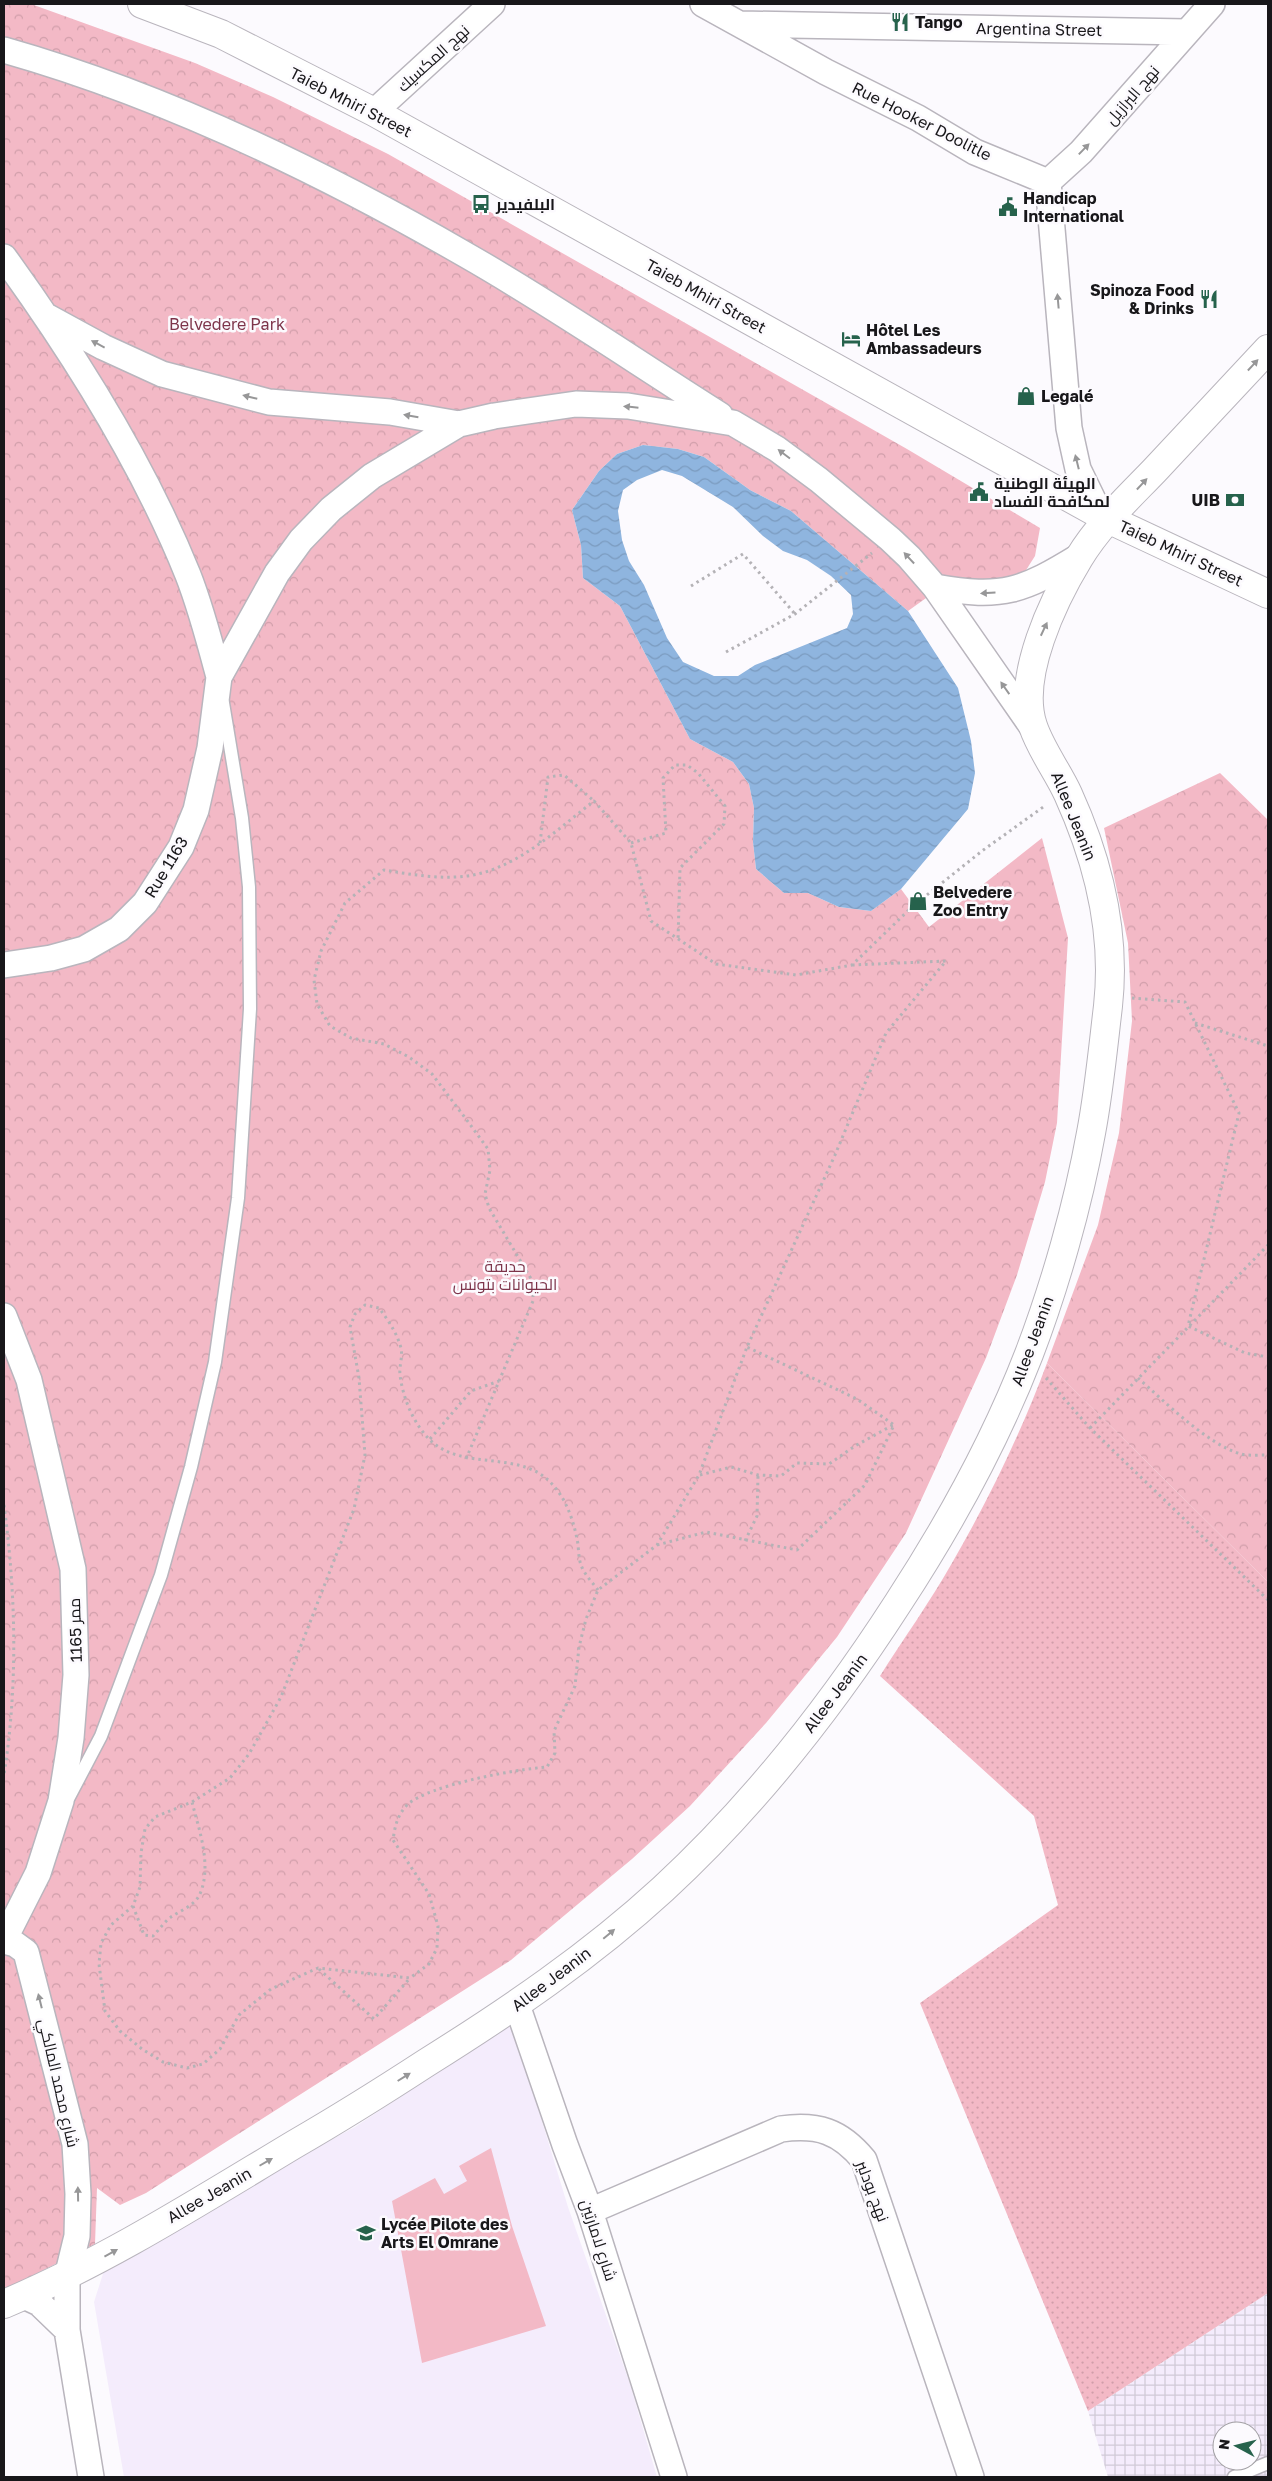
<svg xmlns="http://www.w3.org/2000/svg" width="1272" height="2481" font-family="'Golos Text',Cairo,sans-serif">
<style>
.built{fill:#f4ecfc}
.industrial{fill:url(#industrial-grid);fill-rule:evenodd}
.grass{fill:url(#grass-dots)}
.forest{fill:url(#forest-crowns)}
.pitch{fill:#f3b9c6}
.water{fill:url(#water-waves);fill-rule:evenodd}
.lines{fill:none;stroke-linecap:round;stroke-linejoin:round}
.lane-casing{stroke:#b9b5bd;stroke-width:15}
.street-casing{stroke:#b9b5bd;stroke-width:28}
.secondary-casing{stroke:#b9b5bd;stroke-width:30}
.path{stroke:#b4b2b6;stroke-width:3;stroke-dasharray:2.5 4;stroke-linecap:butt}
.lane{stroke:#fff;stroke-width:12}
.street{stroke:#fff;stroke-width:25}
.secondary{stroke:#fff;stroke-width:28}
.oneway{fill:#979798}
.labels{text-anchor:middle;stroke-width:5;stroke-linejoin:round;paint-order:stroke}
.poi-label{font-size:16px;font-weight:bold;fill:#18171a;stroke:#fcfafe;text-anchor:start}
.street-label{font-size:16px;fill:#18171a;stroke:#fcfafe}
.park-label{font-size:16px;fill:#7d344a;stroke:#fcfafe}
</style>
<defs>
<pattern id="industrial-grid" width="8" height="8" patternUnits="userSpaceOnUse" patternTransform="scale(1.25)"><rect width="8" height="8" fill="#f4ecfc"/><path d="M0 4h8M4 0v8" fill="none" stroke="#d0cad7"/></pattern>
<pattern id="grass-dots" width="8" height="8" patternUnits="userSpaceOnUse" patternTransform="scale(1.25)"><rect width="8" height="8" fill="#f3b9c6"/><path d="M2 2h.1M6 6h.1" fill="none" stroke="#d09eaa" stroke-width="1.8" stroke-linecap="round"/></pattern>
<pattern id="forest-crowns" width="20" height="18" patternUnits="userSpaceOnUse" patternTransform="scale(1.25)"><rect width="20" height="18" fill="#f3b9c6"/><path d="M2 6a3 3 0 1 1 6 0M12 15a3 3 0 1 1 6 0" fill="none" stroke="#d09eaa"/></pattern>
<pattern id="water-waves" width="16" height="10" patternUnits="userSpaceOnUse" patternTransform="scale(1.25)"><rect width="16" height="10" fill="#8fb5df"/><path d="M0 5q4-4 8 0t8 0" fill="none" stroke="#7b9bbf"/></pattern>
</defs>
<rect width="100%" height="100%" fill="#fcfafe"/>
<!-- built -->
<path class="built" d="M516,2020L532,2088L568,2207L630,2384L657,2477H124L94,2302L108,2258L355,2127Z"/>
<!-- industrial -->
<path class="industrial" d="M1268,2293V2477H1108L1088,2411ZM1222,2431H1252V2461H1222Z"/>
<!-- grass -->
<path class="grass" d="M1047,1363L1268,1582V2293L1088,2411L920,2003L1058,1905L1034,1816L880,1676C904,1638 930,1602 952,1563C989,1499 1021,1433 1047,1363Z"/>
<!-- forest -->
<path class="forest" d="M4,4H31L195,63L273,97L388,154L907,449L1040,528L1035,556L1019,581L947,583L908,611L791,511L750,490L704,457L678,449L643,445L617,454L599,471L572,510L581,545L583,578L620,606L690,739L733,762L749,784L754,808L753,842L756,869L784,893H808L839,907L871,911L901,889L929,927L1042,838L1068,938L1057,1123L1045,1182L1017,1275L986,1358L906,1533L837,1637L766,1723L690,1806L632,1859L511,1960L146,2193L120,2205L97,2188L95,2244L4,2290Z
M1220,773L1268,820V1582L1047,1363L1098,1225L1119,1133L1132,1021L1128,943L1104,828Z"/>
<!-- pitch -->
<path class="pitch" d="M491,2148L512,2226L546,2326L422,2363L392,2201L435,2178L444,2194L467,2181L459,2166Z"/>
<!-- water -->
<path class="water" d="M643,445L678,449L704,457L750,490L791,511L908,611L958,688L971,741L975,773L968,809L901,889L871,911L839,907L808,893H784L756,869L753,842L754,808L749,784L733,762L690,739L620,606L583,578L581,545L572,510L599,471L617,454ZM662,470L682,476L733,507L763,536L783,551L807,560L831,576L851,595L853,614L847,628L755,665L738,676H714L683,662L667,638L644,585L629,561L622,540L618,511L623,490L637,480Z"/>
<g class="lines">
<!-- lane casing -->
<g class="lane-casing">
<path id="lane" d="M69,1797L101,1736L161,1575L191,1467L215,1362L238,1198L250,1009L249,887L242,818L223,703
M1234,2477L1268,2463"/>
</g>
<!-- street casing -->
<g class="street-casing">
<path id="street" d="M703,4L826,72L918,118L975,152L1048,182
M741,24L1187,32
M4,50C166,96 321,171 466,255C552,304 636,362 720,415
M374,112L492,4
M1048,182L1069,428L1078,469L1096,506L1108,519
M1048,182L1081,152L1212,4
M4,257C75,355 143,463 188,575C201,608 210,643 219,677
M48,317L103,347L162,374L269,402L390,412L459,424
M935,587C1003,599 1023,591 1080,556
M4,965L51,958L84,949L119,929L145,903L181,847L196,810L210,748L219,677L277,573L301,540L331,509L372,476L459,424L494,416L576,404L628,406L733,423L777,449L819,480L890,539L909,557L935,587L1033,728
M4,1316L29,1380L73,1569L76,1675L71,1738L61,1801L38,1873L4,1940
M4,1941L15,1944L26,1952L75,2144L78,2194L77,2236L67,2277V2330L91,2477
M517,2005L565,2145L590,2211L674,2477
M590,2211L781,2129C818,2124 840,2131 864,2160L971,2477
M24,2296L39,2303L67,2330"/>
</g>
<!-- secondary casing -->
<g class="secondary-casing">
<path id="secondary" d="M142,4L221,34L374,112L1108,519L1268,594
M4,2304C106,2261 200,2201 295,2144C340,2118 383,2091 426,2063C509,2011 590,1956 663,1889C754,1805 831,1707 898,1603C949,1525 995,1442 1029,1354C1055,1286 1078,1205 1091,1133C1099,1091 1103,1048 1108,1006C1116,934 1098,860 1068,794C1058,772 1041,750 1033,726C1016,677 1054,599 1079,558C1099,525 1128,498 1154,471C1192,430 1230,390 1268,349"/>
</g>
<!-- path -->
<path class="path" d="M691,586L743,554L795,614
M726,652L795,614L872,553
M540,843L548,777L564,775L594,801
M631,843L666,833L663,778L675,765H687L698,773L725,806L724,824L680,868L678,940
M1132,998L1185,1002L1239,1113L1188,1326L1245,1353L1268,1357
M1195,1023L1268,1046
M1046,1378L1090,1428L1268,1600
M1138,1378C1163,1400 1208,1445 1241,1454C1249,1456 1260,1455 1268,1455
M1090,1428L1268,1245
M430,1439L471,1391L499,1381
M466,1459L533,1301V1282L489,1208L485,1194L490,1170L488,1149L469,1123L432,1074L409,1057L384,1044L351,1038L330,1026L317,1004L314,980L321,951L345,903L384,870C414,875 448,881 478,874C523,863 559,828 594,801L631,843L651,921L716,964L796,975L852,965L913,906L982,851L1046,805
M700,1475L731,1467L758,1475L781,1476L797,1463L829,1464L855,1446L893,1425
M4,1505C16,1595 18,1685 4,1775
M745,1541L757,1516L758,1475
M657,1545L706,1532L797,1550L865,1485L894,1425L857,1399L747,1347
M598,1590C593,1583 584,1574 581,1565C578,1557 579,1547 577,1539C573,1519 566,1499 552,1484C521,1449 463,1472 430,1440C413,1423 403,1398 400,1375C399,1366 403,1357 401,1348C397,1333 388,1320 379,1308L365,1305L355,1314L350,1327L359,1378L365,1455L354,1509L281,1697L249,1754L230,1778L192,1802L155,1817L145,1829L141,1853L140,1887L133,1906L111,1925L101,1943L99,1964L105,2011L120,2031L142,2049L163,2062L187,2068L203,2064L220,2049L239,2015L271,1989L318,1968L410,1978L429,1964L437,1948L438,1926L429,1894L393,1840C395,1826 397,1816 407,1805C428,1785 517,1769 547,1767L555,1753L554,1731L575,1686L579,1647L586,1619L598,1590L657,1545L699,1475L747,1347L835,1155L886,1033L946,961L852,965
M133,1906L144,1935L153,1936C159,1930 164,1922 171,1917C180,1911 193,1906 199,1896C213,1867 199,1830 192,1802
M319,1969L374,2019L410,1978"/>
<!-- lane -->
<use href="#lane" class="lane"/>
<!-- street -->
<use href="#street" class="street"/>
<!-- secondary -->
<use href="#secondary" class="secondary"/>
</g>
<!-- one-way arrows -->
<defs><path id="oneway-solid" d="M-6-.8H1V-3.2L6.5 0L1 3.2V.8H-6Z" transform="scale(1.25)"/></defs>
<g class="oneway">
<use href="#oneway-solid" transform="translate(1084 149) rotate(-46)"/>
<use href="#oneway-solid" transform="translate(1058 301) rotate(-95)"/>
<use href="#oneway-solid" transform="translate(98 344) rotate(-152)"/>
<use href="#oneway-solid" transform="translate(1253 365) rotate(-47)"/>
<use href="#oneway-solid" transform="translate(250 397) rotate(-166)"/>
<use href="#oneway-solid" transform="translate(631 407) rotate(-174)"/>
<use href="#oneway-solid" transform="translate(411 416) rotate(-170)"/>
<use href="#oneway-solid" transform="translate(784 454) rotate(-143)"/>
<use href="#oneway-solid" transform="translate(1077 462) rotate(-104)"/>
<use href="#oneway-solid" transform="translate(1142 484) rotate(-47)"/>
<use href="#oneway-solid" transform="translate(909 558) rotate(-133)"/>
<use href="#oneway-solid" transform="translate(988 593) rotate(177)"/>
<use href="#oneway-solid" transform="translate(1044 629) rotate(-65)"/>
<use href="#oneway-solid" transform="translate(1005 688) rotate(-125)"/>
<use href="#oneway-solid" transform="translate(609 1934) rotate(-40)"/>
<use href="#oneway-solid" transform="translate(40 2001) rotate(-104)"/>
<use href="#oneway-solid" transform="translate(404 2077) rotate(-32)"/>
<use href="#oneway-solid" transform="translate(266 2162) rotate(-30)"/>
<use href="#oneway-solid" transform="translate(78 2194) rotate(-91)"/>
<use href="#oneway-solid" transform="translate(111 2253) rotate(-29)"/>
</g>
<!-- icons -->
<defs>
<g id="restaurant-bare" transform="scale(1.5)"><path d="M-5-6h1v4h1v-4h1v4h1v-4h1v5L-1.5 .5V6h-2V.5L-5-1ZM5-6V6H3V1.5H1.5Q1.5-4 5-6Z" fill="#26624c" stroke="#fcfafe" stroke-width="2.5" paint-order="stroke"/></g>
<g id="bus-bare" transform="scale(1.5)"><path d="M-5-6H5V4H4V6H2V4H-2V6H-4V4H-5ZM-3.5-4V0h7V-4ZM-3.5 1.2v1.5H-2V1.2ZM2 1.2v1.5H3.5V1.2Z" fill="#26624c" stroke="#fcfafe" stroke-width="2.5" paint-order="stroke"/></g>
<g id="civic-bare" transform="scale(1.5)"><path d="M-.6-6.5H3V-4.5H.6V-3L4-1V1h2V6H-6V1h2V-1L-.6-3ZM-1.2 2.5V6h2.4V2.5Z" fill="#26624c" stroke="#fcfafe" stroke-width="2.5" paint-order="stroke"/></g>
<g id="hotel-bare" transform="scale(1.5)"><path d="M-6-4.5h1.5V1H6V5H4.5V3h-9V5H-6ZM-4 0a1.8 1.8 0 1 1 3.6 0ZM.5 0V-2.5h3Q6-2.5 6 0Z" fill="#26624c" stroke="#fcfafe" stroke-width="2.5" paint-order="stroke"/></g>
<g id="shop-bare" transform="scale(1.5)"><path d="M-5-2.5h2.3a2.7 3.5 0 0 1 5.4 0H5L5.5 6h-11ZM-1.5-2.5h3a1.5 2.3 0 0 0-3 0Z" fill="#26624c" stroke="#fcfafe" stroke-width="2.5" paint-order="stroke"/></g>
<g id="bank-bare" transform="scale(1.5)"><path d="M-6-4H6V4H-6ZM0-2.3a2.3 2.3 0 1 0 0 4.6a2.3 2.3 0 1 0 0-4.6Z" fill="#26624c" stroke="#fcfafe" stroke-width="2.5" paint-order="stroke"/></g>
<g id="school-bare" transform="scale(1.5)"><path d="M0-5L7-2L0 1L-7-2ZM-4 1L0 2.5L4 1V4Q0 6-4 4Z" fill="#26624c" stroke="#fcfafe" stroke-width="2.5" paint-order="stroke"/></g>
</defs>
<g fill-rule="evenodd">
<use href="#restaurant-bare" x="900" y="22"/>
<use href="#bus-bare" x="481" y="204"/>
<use href="#civic-bare" x="1008" y="207"/>
<use href="#restaurant-bare" x="1209" y="299"/>
<use href="#hotel-bare" x="851" y="339"/>
<use href="#shop-bare" x="1026" y="396"/>
<use href="#civic-bare" x="979" y="492"/>
<use href="#bank-bare" x="1235" y="500"/>
<use href="#shop-bare" x="918" y="901"/>
<use href="#school-bare" x="366" y="2233"/>
</g>
<g class="labels">
<!-- poi labels -->
<g class="poi-label">
<text x="915" y="28">Tango</text>
<text x="1023" y="204">Handicap<tspan x="1023" dy="18">International</tspan></text>
<text x="496" y="210">البلفيدير</text>
<text x="1194" y="296" text-anchor="end">Spinoza Food<tspan x="1194" dy="18">&amp; Drinks</tspan></text>
<text x="866" y="336">Hôtel Les<tspan x="866" dy="18">Ambassadeurs</tspan></text>
<text x="1041" y="402">Legalé</text>
<text x="994" y="489">الهيئة الوطنية<tspan x="994" dy="18">لمكافحة الفساد</tspan></text>
<text x="1220" y="506" text-anchor="end">UIB</text>
<text x="933" y="898">Belvedere<tspan x="933" dy="18">Zoo Entry</tspan></text>
<text x="381" y="2230">Lycée Pilote des<tspan x="381" dy="18">Arts El Omrane</tspan></text>
</g>
<!-- street labels -->
<g class="street-label">
<text transform="translate(1039 29) rotate(1)" y="6">Argentina Street</text>
<text transform="translate(433 58) rotate(-42)" y="6">نهج المكسيك</text>
<text transform="translate(1132 95) rotate(-49)" y="6">نهج البرازيل</text>
<text transform="translate(351 102) rotate(27)" y="6">Taieb Mhiri Street</text>
<text transform="translate(922 121) rotate(27)" y="6">Rue Hooker Doolitle</text>
<text transform="translate(706 296) rotate(29)" y="6">Taieb Mhiri Street</text>
<text transform="translate(1181 553) rotate(25)" y="6">Taieb Mhiri Street</text>
<text transform="translate(1074 816) rotate(68)" y="6">Allee Jeanin</text>
<text transform="translate(166 867) rotate(-59)" y="6">Rue 1163</text>
<text transform="translate(1032 1341) rotate(-70)" y="6">Allee Jeanin</text>
<text transform="translate(75 1630) rotate(-92)" y="6">ممر 1165</text>
<text transform="translate(835 1693) rotate(-53)" y="6">Allee Jeanin</text>
<text transform="translate(551 1979) rotate(-37)" y="6">Allee Jeanin</text>
<text transform="translate(59 2083) rotate(77)" y="6">شارع محمد المالكي</text>
<text transform="translate(873 2191) rotate(69)" y="6">نهج بودلير</text>
<text transform="translate(209 2195) rotate(-30)" y="6">Allee Jeanin</text>
<text transform="translate(599 2240) rotate(72)" y="6">شارع لامارتين</text>
</g>
<!-- park labels -->
<g class="park-label">
<text x="227" y="330">Belvedere Park</text>
<text x="505" y="1272">حديقة<tspan x="505" dy="18">الحيوانات بتونس</tspan></text>
</g>
</g>
<!-- border -->
<rect width="1272" height="2481" fill="none" stroke="#18171a" stroke-width="10"/>
<!-- north arrow -->
<g transform="translate(1237 2446) rotate(277)"><circle r="24" fill="#fcfafe" stroke="#a19fa3"/>
<path d="M0-4L9 19L0 12L-9 19Z" fill="#26624c"/>
<text y="-8" font-size="14" font-weight="bold" text-anchor="middle" fill="#18171a">N</text>
</g>
</svg>
